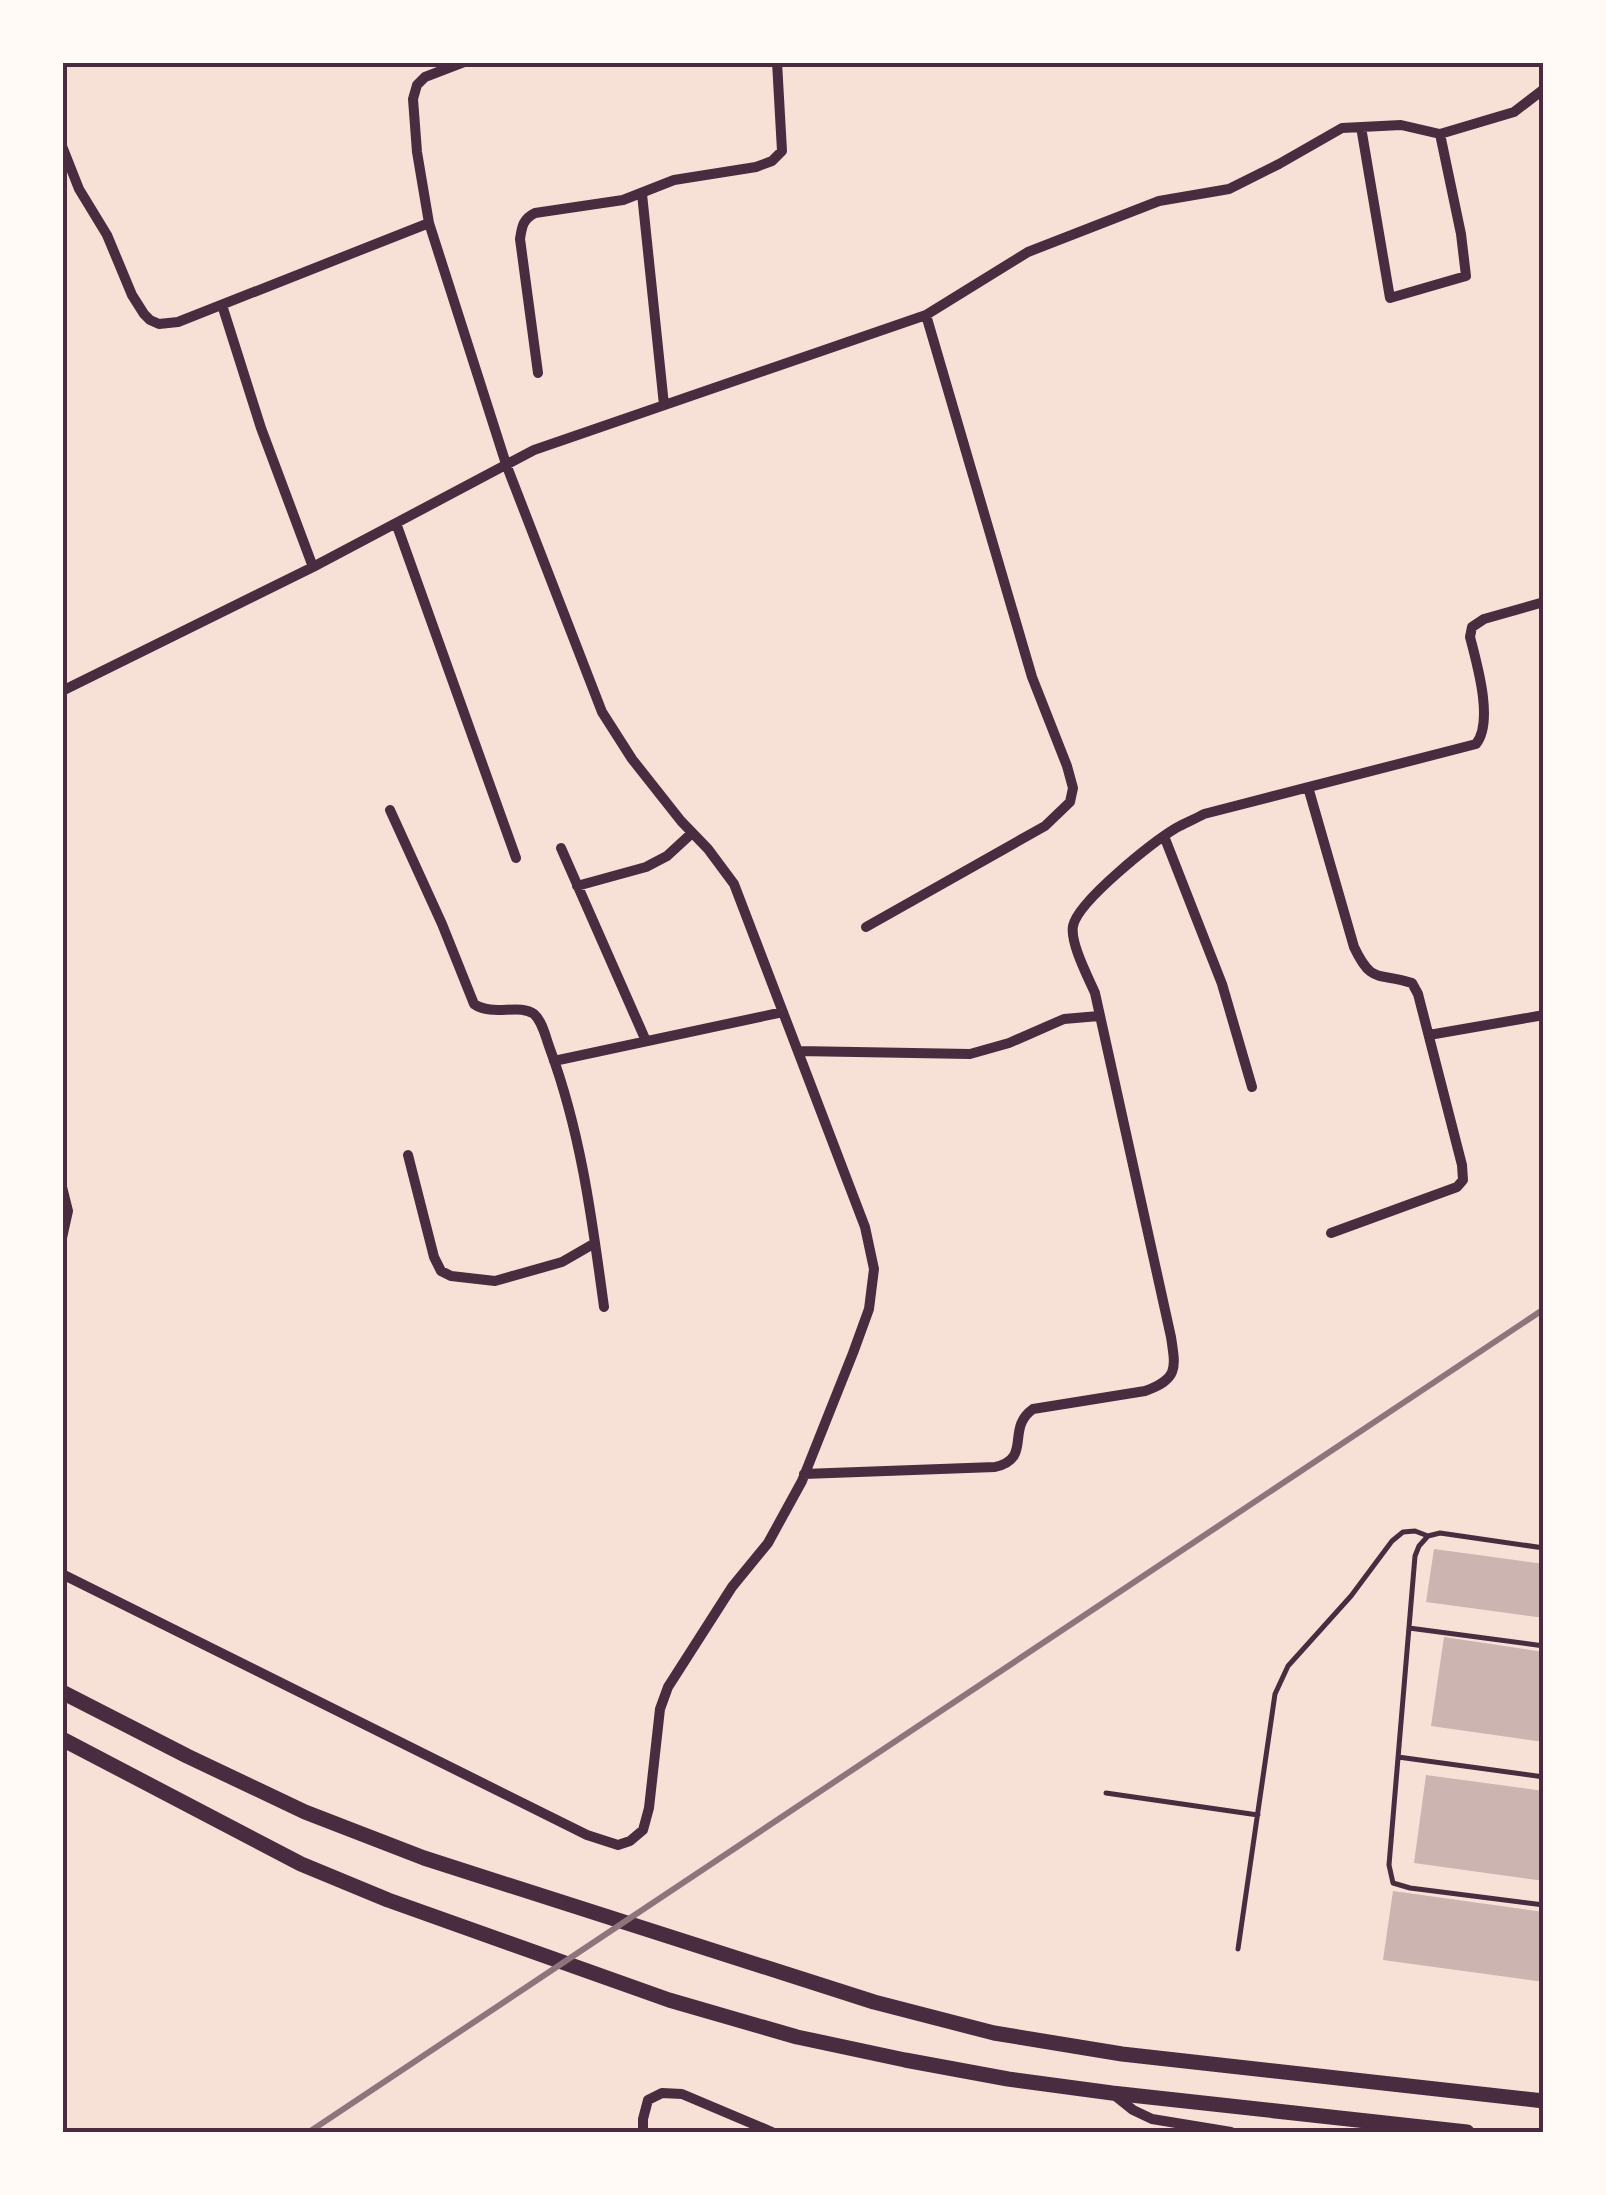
<svg xmlns="http://www.w3.org/2000/svg" width="1606" height="2195" font-family="'Archivo Narrow',sans-serif">
<style>
.building{fill:#ccb4b1}
.lines{fill:none;stroke-linecap:round;stroke-linejoin:round}
.service{stroke:#4a2c40;stroke-width:5}
.minor{stroke:#4a2c40;stroke-width:10}
.trunk{stroke:#4a2c40;stroke-width:15}
.rail{stroke:#8f747c;stroke-width:6}
.neatline{fill:none;stroke:#4a2c40;stroke-width:4}
</style>
<rect width="100%" height="100%" fill="#f7e1d7"/>
<!-- building -->
<path class="building" d="M1434,1549L1544,1564V1618L1426,1602Z
M1444,1637L1544,1652V1742L1431,1726Z
M1426,1775L1544,1791V1881L1414,1863Z
M1393,1891L1544,1912V1982L1383,1960Z"/>
<g class="lines">
<!-- service -->
<path class="service" d="M1544,1548L1440,1533L1428,1536L1419,1546L1415,1556L1389,1865L1393,1883L1410,1888L1544,1905
M1409,1628L1544,1646
M1398,1757L1544,1777
M1106,1793L1258,1815
M1238,1949L1275,1694L1288,1666L1351,1596L1392,1541L1403,1532L1415,1531L1428,1536"/>
<!-- minor -->
<path class="minor" d="M1361,127L1390,298L1466,276L1461,234L1440,134
M62,146L79,189L107,235L132,295L144,314L150,320L159,324L178,322L429,223
M642,194L664,405
M222,305L261,428L313,567
M538,373L520,239C522,226 523,219 535,213L623,200L674,180L756,167L772,161L782,151L777,62
M396,523L516,858
M62,691L313,567L534,450L926,315L1028,252L1159,201L1229,189L1279,164L1342,128L1401,125L1440,134L1514,112L1544,89
M1308,787L1354,947C1372,985 1378,972 1412,983L1418,994L1462,1165L1463,1180L1457,1187L1331,1233
M390,810L442,924L474,1004C493,1017 519,1003 534,1014C543,1022 546,1039 550,1049C581,1133 592,1219 604,1307
M1164,836L1222,984L1252,1087
M561,848L646,1041
M577,886L646,867L667,856L692,833
M866,927L1045,826L1070,802L1073,788L1067,766L1032,677L926,315
M1429,1035L1544,1015
M798,1051L970,1054L1009,1043L1064,1019L1099,1016
M554,1061L783,1012
M408,1155L434,1257L441,1271L451,1276L495,1281L562,1262L595,1243
M62,1187L68,1211L62,1238
M804,1474L995,1467C1033,1458 1005,1429 1033,1409L1145,1391C1178,1379 1176,1369 1171,1337L1095,993C1088,977 1070,943 1073,926C1078,901 1153,842 1176,828C1185,823 1195,819 1204,814L1476,744C1494,722 1477,664 1470,637L1472,627L1484,619L1544,602
M62,1574L587,1835L618,1845L630,1841L643,1830L649,1808L660,1709L668,1687L732,1587L768,1543L802,1481L853,1353L869,1309L874,1269L865,1227L734,884L708,849L681,821L632,759L602,712L506,464L429,223L417,152L413,99L417,85L425,77L464,62
M1113,2094L1133,2110L1152,2119L1231,2132
M643,2132V2119L648,2100L662,2093L682,2094L772,2132"/>
<!-- trunk -->
<path class="trunk" d="M62,1692L187,1756L305,1812L424,1858L874,2002L994,2033L1122,2054L1544,2101
M62,1739L301,1864L388,1900L669,2000L797,2037L905,2060L1008,2079L1112,2093L1467,2132"/>
<!-- rail -->
<path class="rail" d="M309,2132L1544,1309"/>
</g>
<!-- border -->
<rect width="1606" height="2195" fill="none" stroke="#fffaf5" stroke-width="130"/>
<rect x="65" y="65" width="1476" height="2065" class="neatline"/>
</svg>
